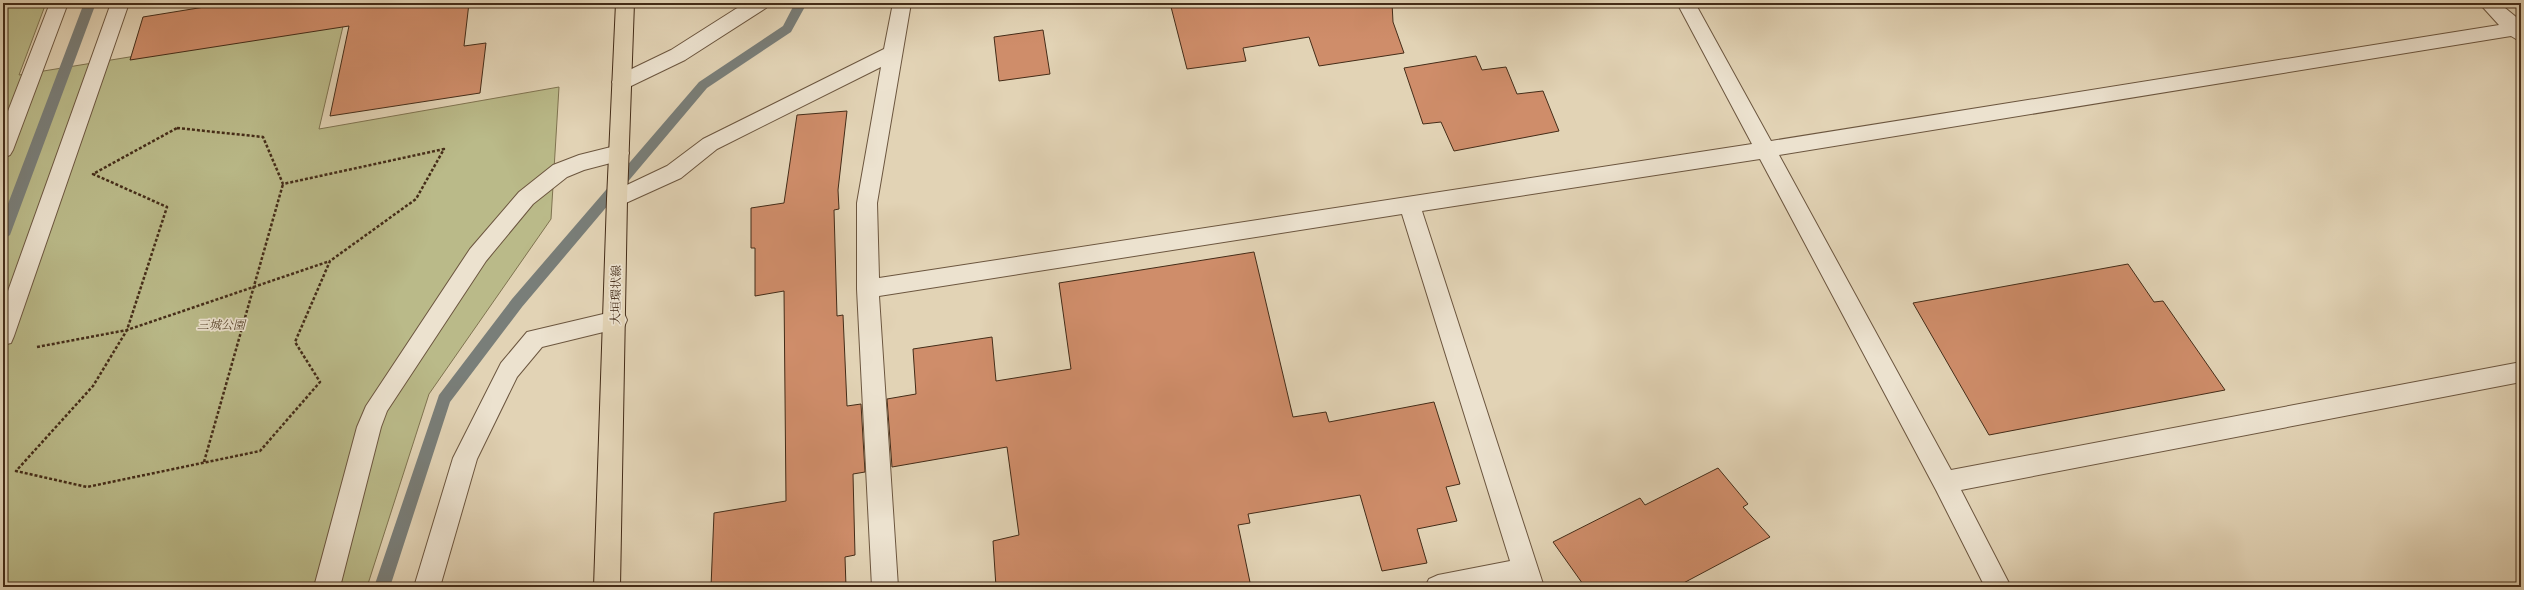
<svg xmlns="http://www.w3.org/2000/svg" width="2524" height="590" font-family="'Gentium Book Plus','Noto Serif JP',serif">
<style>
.green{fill:#baba89;stroke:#7f7350}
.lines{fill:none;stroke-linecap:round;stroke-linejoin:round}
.stream{fill:#797e79;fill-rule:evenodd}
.building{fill:#cf8d6a;stroke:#442c18}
.minor-casing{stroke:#6c563f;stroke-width:2}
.major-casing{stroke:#442c18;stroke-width:2}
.path{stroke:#442c18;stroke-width:2.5;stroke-dasharray:3 2;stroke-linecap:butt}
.minor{fill:#ece2cf;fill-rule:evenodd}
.major{fill:#e2d3b5;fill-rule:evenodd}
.labels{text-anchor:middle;stroke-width:3.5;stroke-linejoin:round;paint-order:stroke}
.street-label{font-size:12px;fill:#442c18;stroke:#ece2cf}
.park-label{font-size:12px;font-style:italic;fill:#5c482f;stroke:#ece2cf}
</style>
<rect width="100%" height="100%" fill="#e2d3b5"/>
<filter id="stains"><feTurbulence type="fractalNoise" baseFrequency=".005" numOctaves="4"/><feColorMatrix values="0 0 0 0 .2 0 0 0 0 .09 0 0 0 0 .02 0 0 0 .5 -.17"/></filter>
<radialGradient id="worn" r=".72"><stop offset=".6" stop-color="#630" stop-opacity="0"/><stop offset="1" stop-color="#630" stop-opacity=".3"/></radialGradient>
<!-- green -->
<path class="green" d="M3,3H46L19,75L344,22L319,129L559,87L551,219L429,394L367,587H3Z"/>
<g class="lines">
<!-- stream -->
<path class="stream" d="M84,3H96L10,235L3,240V217Z
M795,3H807L791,32L707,88L522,307L450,402L390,587H374L439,395L512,299L699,82L783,26Z"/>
</g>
<!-- building -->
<path class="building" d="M229,3H469L464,46L486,43L480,93L330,116L349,26L130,60L143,17Z
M1170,3H1392L1393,22L1404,53L1319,66L1309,37L1243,48L1246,61L1187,69Z
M1043,30L1050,74L999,81L994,37Z
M1476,56L1482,70L1506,67L1517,94L1543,91L1559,131L1454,151L1441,122L1423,124L1404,68Z
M847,111L838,190L839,209L834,210L837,316L843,315L847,406L861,404L865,472L853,474L855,555L845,557L846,587H711L714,513L786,501L784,291L755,296V248H751V208L784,203L797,115Z
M1254,252L1293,417L1326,412L1329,422L1434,402L1460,484L1446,487L1457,521L1417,529L1427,563L1382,571L1360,495L1248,514L1250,523L1238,525L1251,587H996L993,541L1019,535L1007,447L892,467L887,399L916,394L913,349L992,337L996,381L1071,369L1059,283Z
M2128,264L2154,302L2163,301L2225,390L1989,435L1913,303Z
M1718,468L1748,504L1743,507L1770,537L1676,587H1585L1553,542L1640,498L1645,505Z"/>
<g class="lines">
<!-- minor casing -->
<g class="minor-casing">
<path id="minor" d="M50,3H68L13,150L10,155L3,158V124Z
M111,3H129L14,336L11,343L3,345V305Z
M745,3H768L766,8L685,60L629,87L622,89L615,87L612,82L615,77L671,50Z
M893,3H911L877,203L879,278L1752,144L1677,3H1695L1771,141L2499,25L2479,3H2499L2521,21V42L2511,36L1779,155L1951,470L2521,362V382L1961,490L2011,587H1985L1936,490L1760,159L1422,211L1544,587H1518L1517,583L1499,587H1425L1429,579L1438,575L1510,561L1402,214L879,296L898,587H872L857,289V203L881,67L717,149L681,178L617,207L610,205L607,199L610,193L667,166L703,139L884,49Z
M619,145L626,147L629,153L626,159L584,170L567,177L533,204L486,261L387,411L381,427L340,587H314L357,427L366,406L470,249L519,192L553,165L579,155Z
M616,311L624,313L627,320L624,327L542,347L517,377L477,459L440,587H414L453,458L501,363L527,332Z"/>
</g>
<!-- major casing -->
<g class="major-casing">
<path id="major" d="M616,3H634L627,199L620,587H594L607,199Z"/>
</g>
<!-- path -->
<path class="path" d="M177,128L263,137L283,184L444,149L416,199L330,261L295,342L320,382L260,451L87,487L16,471L93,386L127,330L167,207L93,174Z
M37,347L127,330L330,261
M204,462L283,184"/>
<!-- minor -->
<use href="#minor" class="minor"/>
<!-- major -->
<use href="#major" class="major"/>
</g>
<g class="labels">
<!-- street labels -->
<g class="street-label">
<text transform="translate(616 295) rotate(-89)" y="4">大垣環状線</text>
</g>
<!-- park labels -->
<g class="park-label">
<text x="221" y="329">三城公園</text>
</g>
</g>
<!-- margin -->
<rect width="2524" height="590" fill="none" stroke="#e2d3b5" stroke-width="16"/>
<rect x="4" y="4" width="2516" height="582" fill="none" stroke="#442c18" stroke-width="2"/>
<rect x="8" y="8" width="2508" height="574" fill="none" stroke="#442c18"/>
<rect width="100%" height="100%" filter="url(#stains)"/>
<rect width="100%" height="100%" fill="url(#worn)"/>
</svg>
